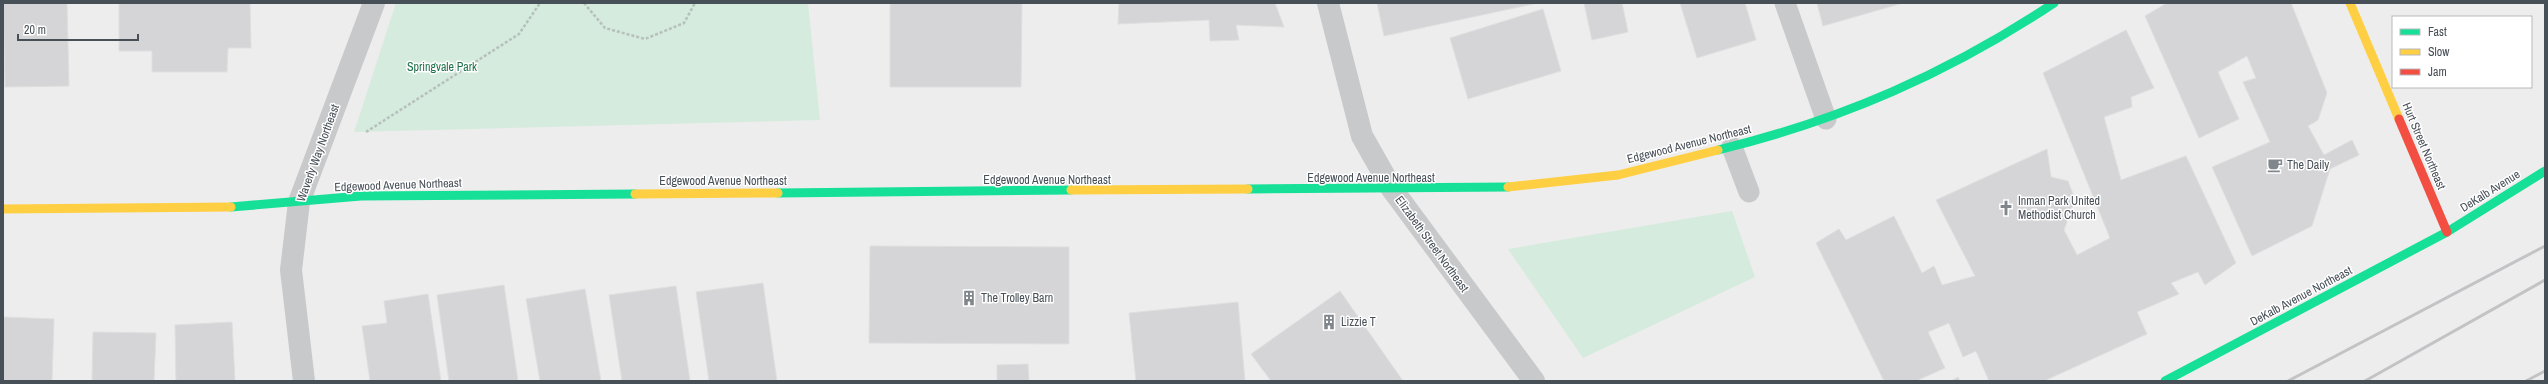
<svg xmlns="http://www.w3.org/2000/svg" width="2548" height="384" font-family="'Archivo Narrow',sans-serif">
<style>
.green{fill:#d4ebdd}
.building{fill:#d5d5d7;stroke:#dfdfe0}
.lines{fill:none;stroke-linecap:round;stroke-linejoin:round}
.path{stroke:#b7c0bd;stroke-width:2.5;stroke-dasharray:3 2;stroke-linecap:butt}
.lane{stroke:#c8c9cb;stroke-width:21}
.street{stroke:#c8c9cb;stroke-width:22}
.fast{stroke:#16e098;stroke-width:9}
.slow{stroke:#ffcf43;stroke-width:9}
.jam{stroke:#f24e42;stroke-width:9}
.rail{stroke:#c3c3c5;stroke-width:3}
.labels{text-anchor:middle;stroke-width:3;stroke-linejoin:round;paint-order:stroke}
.park-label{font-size:12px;fill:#20704b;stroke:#fff}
.street-label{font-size:12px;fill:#474f57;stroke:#fff}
.poi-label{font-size:12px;fill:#474f57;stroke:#fff;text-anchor:start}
</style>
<rect width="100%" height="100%" fill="#eeeded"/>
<!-- green -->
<path class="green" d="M396,3H808L820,120L354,132Z
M1732,211L1755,277L1583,358L1508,249Z"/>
<!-- building -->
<path class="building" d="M3,3H67L69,86L5,87Z
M119,3H250L251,48H228L227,72H152V51H119Z
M890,3H1022L1021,87H890Z
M1119,3H1275L1284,27L1236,25L1239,40L1210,41L1209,20L1118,24Z
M1377,3H1538L1384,36Z
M1584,3H1622L1628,32L1592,40Z
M1680,3H1745L1756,40L1697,58Z
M1817,3H1903L1823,26Z
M2167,3H2291L2327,93L2318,120L2308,126L2324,155L2352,140L2359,155L2330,169L2312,226L2252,256L2212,167L2270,142L2243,82L2256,78L2247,56L2218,72L2239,119L2199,138L2145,16Z
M1543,9L1561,71L1468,99L1450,38Z
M2126,30L2154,88L2131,97L2132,107L2104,117L2121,180L2186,156L2236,263L2205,285L2198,272L2171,283L2179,294L2137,312L2147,334L2044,381H1989L1976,351L1963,357L1949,323L1928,332L1945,368L1916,381H1884L1816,243L1839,229L1846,240L1894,216L1922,273L1934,266L1942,285L1975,276L1936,200L2047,149L2051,177L2068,181L2075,199L2064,230L2077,255L2110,238L2043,73Z
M870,246L1069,247V344L869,343Z
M763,283L777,381H709L696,292Z
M504,285L518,381H449L437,295Z
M676,286L690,381H622L609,295Z
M585,289L601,381H540L526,299Z
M1340,291L1403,381H1271L1251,354Z
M428,294L441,381H370L362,326L387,323L384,301Z
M1238,302L1245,381H1136L1129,313Z
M3,317L54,319L52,381H3Z
M232,322L235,381H176L175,325Z
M93,332L156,333L154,381H92Z
M1028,364L1029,381H997V365Z
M1958,377L1960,381H1951Z"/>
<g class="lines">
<!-- path -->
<path class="path" d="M584,3L605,28L645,39L684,23L695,3
M366,132L519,34L540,3"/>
<!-- lane -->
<path class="lane" d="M1785,3L1826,119
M1732,147L1749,192"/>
<!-- street -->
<path class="street" d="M1328,3L1362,136L1392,189L1534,381
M304,381L291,270L299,202L374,3"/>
<!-- fast -->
<path class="fast" d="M1718,150C1841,120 1949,73 2054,3
M1248,189L1508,187
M778,193L1071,190
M231,207L361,196L635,194
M2165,381L2447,232L2545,171"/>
<!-- slow -->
<path class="slow" d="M2350,3L2399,119
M1508,187L1618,175L1718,150
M1071,190L1248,189
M635,194L778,193
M3,209L231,207"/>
<!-- jam -->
<path class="jam" d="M2399,119L2447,232"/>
<!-- rail -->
<path class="rail" d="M2288,381L2545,246
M2365,381L2545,280
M2526,381L2545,371"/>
</g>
<!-- icons -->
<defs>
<g id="cafe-bare" transform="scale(1.2)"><path d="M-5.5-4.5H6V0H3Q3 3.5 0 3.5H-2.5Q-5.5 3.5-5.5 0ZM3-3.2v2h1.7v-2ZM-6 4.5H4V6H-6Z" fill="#81868c" stroke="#fff" stroke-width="2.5" paint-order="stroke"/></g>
<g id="church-bare" transform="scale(1.2)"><path d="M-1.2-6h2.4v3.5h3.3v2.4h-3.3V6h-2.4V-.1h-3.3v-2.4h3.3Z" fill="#81868c" stroke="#fff" stroke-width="2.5" paint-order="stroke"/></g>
<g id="building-bare" transform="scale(1.2)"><path d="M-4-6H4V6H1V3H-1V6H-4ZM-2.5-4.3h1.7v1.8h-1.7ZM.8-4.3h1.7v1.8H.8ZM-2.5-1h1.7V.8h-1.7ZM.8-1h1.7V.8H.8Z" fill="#81868c" stroke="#fff" stroke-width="2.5" paint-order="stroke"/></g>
</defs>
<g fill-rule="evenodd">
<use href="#cafe-bare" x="2275" y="165"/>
<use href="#church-bare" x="2006" y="208"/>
<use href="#building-bare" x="969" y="298"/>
<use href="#building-bare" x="1329" y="322"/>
</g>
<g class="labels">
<!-- park labels -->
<g class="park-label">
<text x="442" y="71">Springvale Park</text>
</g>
<!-- street labels -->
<g class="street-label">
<text transform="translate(1689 144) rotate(-14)" y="4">Edgewood Avenue Northeast</text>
<text transform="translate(2424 146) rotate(67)" y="4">Hurt Street Northeast</text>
<text transform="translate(318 153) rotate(-70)" y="4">Waverly Way Northeast</text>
<text x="1371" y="182">Edgewood Avenue Northeast</text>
<text x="1047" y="184">Edgewood Avenue Northeast</text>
<text x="723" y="185">Edgewood Avenue Northeast</text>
<text transform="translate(398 185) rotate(-2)" y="4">Edgewood Avenue Northeast</text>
<text transform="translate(2490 191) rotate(-32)" y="4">DeKalb Avenue</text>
<text transform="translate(1432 244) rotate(54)" y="4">Elizabeth Street Northeast</text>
<text transform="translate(2301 296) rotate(-28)" y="4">DeKalb Avenue Northeast</text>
</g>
<!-- poi labels -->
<g class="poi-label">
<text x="2287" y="169">The Daily</text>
<text x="2018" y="205">Inman Park United<tspan x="2018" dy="14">Methodist Church</tspan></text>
<text x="981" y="302">The Trolley Barn</text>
<text x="1341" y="326">Lizzie T</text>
</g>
</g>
<!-- border -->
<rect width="2548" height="384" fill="none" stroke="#474f57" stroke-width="8"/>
<!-- legend -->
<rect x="2392" y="16" width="140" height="72" fill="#ffffff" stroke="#b5b9bc"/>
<rect x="2400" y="29" width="20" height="6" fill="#16e098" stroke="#b5b9bc"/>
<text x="2428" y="36" font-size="12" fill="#474f57">Fast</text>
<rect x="2400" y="49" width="20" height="6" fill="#ffcf43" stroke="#b5b9bc"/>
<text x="2428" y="56" font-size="12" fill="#474f57">Slow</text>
<rect x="2400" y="69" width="20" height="6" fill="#f24e42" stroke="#b5b9bc"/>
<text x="2428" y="76" font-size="12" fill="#474f57">Jam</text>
<!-- scale -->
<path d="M18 34v6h120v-6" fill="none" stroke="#474f57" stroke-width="2"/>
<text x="24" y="34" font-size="12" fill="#474f57" stroke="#ffffff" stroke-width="3" paint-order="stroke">20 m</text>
</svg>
